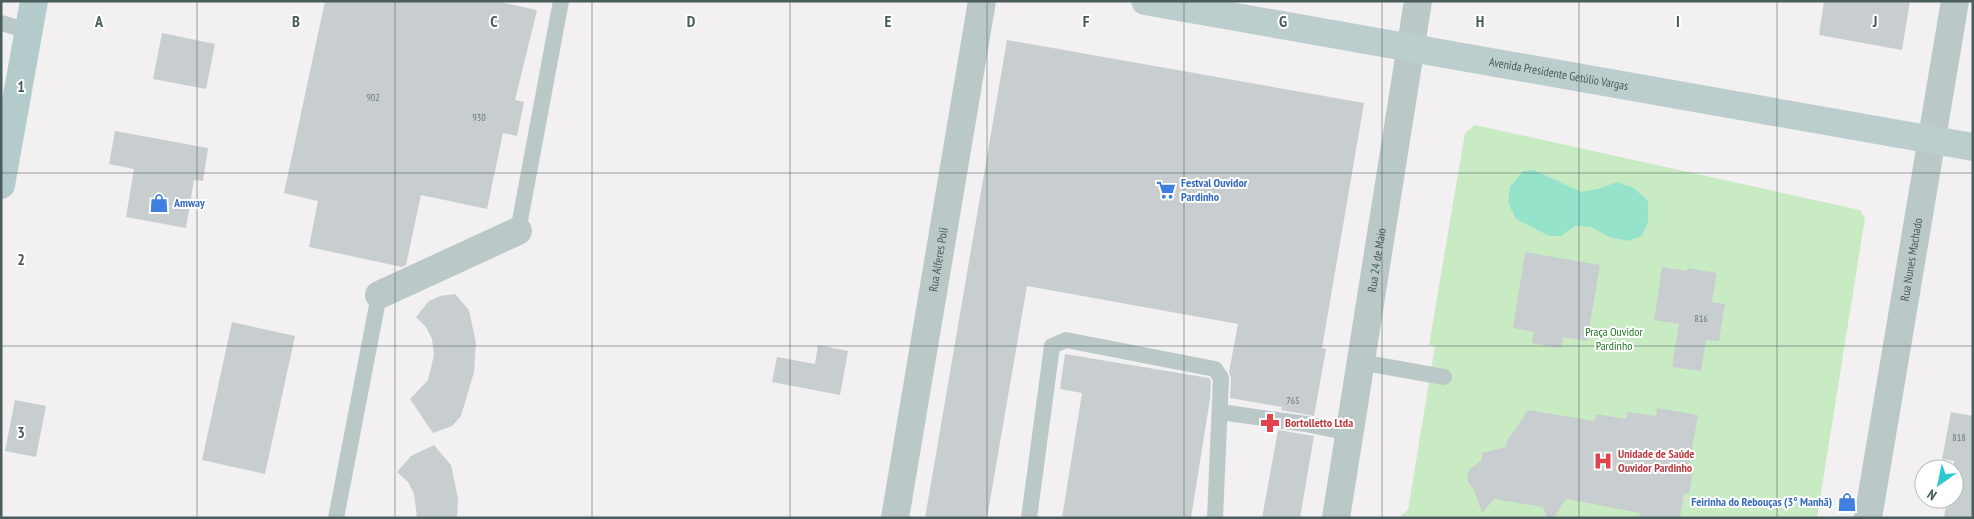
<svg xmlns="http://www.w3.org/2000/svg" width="1974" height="519" font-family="'PT Sans Narrow',sans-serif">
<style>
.green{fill:#c9ebc4}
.water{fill:#96e3cb}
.building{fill:#c8cecf}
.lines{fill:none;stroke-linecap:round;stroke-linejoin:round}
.service{stroke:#bbc8c8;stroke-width:16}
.minor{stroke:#bbc8c8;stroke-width:28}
.tertiary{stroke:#bbc8c8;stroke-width:28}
.secondary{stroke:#bbcdcd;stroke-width:28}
.primary{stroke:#b3cccb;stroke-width:28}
.grid{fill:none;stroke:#4a5c5b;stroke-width:1;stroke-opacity:0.55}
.labels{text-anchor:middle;stroke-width:4;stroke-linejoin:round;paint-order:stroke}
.number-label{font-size:10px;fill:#6a7878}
.street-label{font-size:12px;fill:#4a5c5b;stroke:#fff}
.shop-label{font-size:12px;font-weight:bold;fill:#366cbe;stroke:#fff;text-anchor:start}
.park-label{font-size:12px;fill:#237622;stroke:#fff}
.health-label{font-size:12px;font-weight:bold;fill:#be3a42;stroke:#fff;text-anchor:start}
.grid-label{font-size:16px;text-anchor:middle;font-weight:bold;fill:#4a5c5b;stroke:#fff;stroke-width:4;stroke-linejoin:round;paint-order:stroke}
</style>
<rect width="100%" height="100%" fill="#f2f0f1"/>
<!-- green -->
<path class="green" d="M1475,125L1860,210L1865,218L1817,518H1398L1408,510L1435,346L1429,345L1465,133Z"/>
<!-- water -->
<path class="water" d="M1534,170L1581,192L1598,189L1617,182L1634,188L1648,201V222L1642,236L1628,241L1609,237L1591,227L1575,226L1561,236H1549L1516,219L1508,203L1510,187L1523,171Z"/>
<!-- building -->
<path class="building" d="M325,1H495L537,10L515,100L524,102L517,136L503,133L487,209L421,195L406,265L402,267L309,247L318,201L284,193Z
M1824,1H1910L1902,50L1819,35Z
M162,33L215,44L206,89L153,79Z
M1007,40L1364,103L1322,348L1326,349L1314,416L1281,410L1282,407L1230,398L1231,378L1229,372L1238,324L1027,286L987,518H925Z
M115,131L208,148L203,181L194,180L186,228L126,217L134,169L109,164Z
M1525,252L1600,265L1587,341L1563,337L1561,348L1532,343L1534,332L1513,328Z
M1662,267L1687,271V268L1717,273L1712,302L1725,304L1719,341L1706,340L1701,371L1672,367L1679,324L1654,320Z
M455,294L469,310L476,343L474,372L461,416L452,426L433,433L410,399L428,380L434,355L432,339L426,327L416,317L429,301L440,296Z
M232,322L295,336L265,474L202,460Z
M818,345L848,351L840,395L772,382L777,357L815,364Z
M1065,354L1209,378L1211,381L1210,399L1191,518H1062L1082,393L1060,389Z
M15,400L46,406L36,457L5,451Z
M1657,408L1698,415L1688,471L1693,472L1689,494L1684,493L1680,518H1639L1640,513L1566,499L1554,518H1547L1543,507L1494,499L1482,513L1474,490L1468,482L1467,475L1470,469L1482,460V453L1506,447L1507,441L1528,410L1595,421L1596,414L1626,419L1628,412L1656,416Z
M1951,412L1973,416V518H1944L1947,499H1954L1953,469L1954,461L1942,459Z
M1278,430L1314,436L1300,518H1262Z
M434,445L451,465L458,498L457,518H417L414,494L408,482L397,472L411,456Z"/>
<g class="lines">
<!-- service -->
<path class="service" d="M1,23L29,31
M518,231L561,1
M1360,362L1444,377
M1220,412L1306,424L1349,433
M336,518L379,295
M1029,518L1052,346L1066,340L1215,369L1221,378L1215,518"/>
<!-- minor -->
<g class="minor">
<path d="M379,295L518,231"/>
<path id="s1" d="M1868,518L1955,1"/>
</g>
<!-- tertiary -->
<g class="tertiary">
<path id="s2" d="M895,518L982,1"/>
<path id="s3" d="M1336,518L1418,1"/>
</g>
<!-- secondary -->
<path class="secondary" id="s4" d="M1145,1L1973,147"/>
<!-- primary -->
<path class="primary" d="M1,185L34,1"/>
</g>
<!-- grid -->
<path class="grid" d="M197,1V518M395,1V518M592,1V518M790,1V518M987,1V518M1184,1V518M1382,1V518M1579,1V518M1777,1V518M1,173H1973M1,346H1973"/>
<!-- icons -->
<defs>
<g id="supermarket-bare" transform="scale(1.5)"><path d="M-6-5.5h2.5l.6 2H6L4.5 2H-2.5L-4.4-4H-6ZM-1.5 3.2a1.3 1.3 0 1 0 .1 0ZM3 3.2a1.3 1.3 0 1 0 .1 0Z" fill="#3f7fe0" stroke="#fff" stroke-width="2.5" paint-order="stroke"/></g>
<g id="shop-bare" transform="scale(1.5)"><path d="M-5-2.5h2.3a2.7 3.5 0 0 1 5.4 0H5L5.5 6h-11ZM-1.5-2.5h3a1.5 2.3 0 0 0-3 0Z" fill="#3f7fe0" stroke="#fff" stroke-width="2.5" paint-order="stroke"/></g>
<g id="pharmacy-bare" transform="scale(1.5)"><path d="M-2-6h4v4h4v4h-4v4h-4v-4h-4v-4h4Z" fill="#e0444e" stroke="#fff" stroke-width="2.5" paint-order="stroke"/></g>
<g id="hospital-bare" transform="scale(1.5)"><path d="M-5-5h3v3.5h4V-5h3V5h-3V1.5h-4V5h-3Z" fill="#e0444e" stroke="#fff" stroke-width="2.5" paint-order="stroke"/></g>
</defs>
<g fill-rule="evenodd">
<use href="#supermarket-bare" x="1166" y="190"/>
<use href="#shop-bare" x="159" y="203"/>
<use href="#pharmacy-bare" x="1270" y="423"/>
<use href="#hospital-bare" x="1603" y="461"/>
<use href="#shop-bare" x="1847" y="502"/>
</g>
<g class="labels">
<!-- number labels -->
<g class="number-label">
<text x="373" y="101">902</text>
<text x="479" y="121">930</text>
<text x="1701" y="322">816</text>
<text x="1293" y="404">765</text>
<text x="1959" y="441">818</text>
</g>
<!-- street labels -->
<g class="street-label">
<text dy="4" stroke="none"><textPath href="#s4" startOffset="420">Avenida Presidente Getúlio Vargas</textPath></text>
<text dy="4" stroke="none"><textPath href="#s3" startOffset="261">Rua 24 de Maio</textPath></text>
<text dy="4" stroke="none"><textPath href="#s2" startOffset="262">Rua Alferes Poli</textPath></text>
<text dy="4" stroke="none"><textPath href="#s1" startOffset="262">Rua Nunes Machado</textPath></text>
</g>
<!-- shop labels -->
<g class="shop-label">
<text x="1181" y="187">Festval Ouvidor<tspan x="1181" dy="14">Pardinho</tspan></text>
<text x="174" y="207">Amway</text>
<text x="1832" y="506" text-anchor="end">Feirinha do Rebouças (3° Manhã)</text>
</g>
<!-- park labels -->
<g class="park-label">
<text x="1614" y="336">Praça Ouvidor<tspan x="1614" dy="14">Pardinho</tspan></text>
</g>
<!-- health labels -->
<g class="health-label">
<text x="1285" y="427">Bortolletto Ltda</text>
<text x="1618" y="458">Unidade de Saúde<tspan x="1618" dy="14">Ouvidor Pardinho</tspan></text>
</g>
</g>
<g class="grid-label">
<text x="99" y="27">A</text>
<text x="296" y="27">B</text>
<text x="494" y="27">C</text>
<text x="691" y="27">D</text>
<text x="888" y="27">E</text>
<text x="1086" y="27">F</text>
<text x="1283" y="27">G</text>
<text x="1480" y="27">H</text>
<text x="1678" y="27">I</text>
<text x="1875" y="27">J</text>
<text x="21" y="92">1</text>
<text x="21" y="265">2</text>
<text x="21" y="438">3</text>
</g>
<!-- border -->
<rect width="1974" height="519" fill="none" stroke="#4a5c5b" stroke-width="5"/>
<!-- north arrow -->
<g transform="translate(1939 484) rotate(213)"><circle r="24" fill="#ffffff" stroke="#b7bebd"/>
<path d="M0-4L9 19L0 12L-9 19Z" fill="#2dc8d0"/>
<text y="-8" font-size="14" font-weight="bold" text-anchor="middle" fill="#4a5c5b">N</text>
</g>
</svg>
